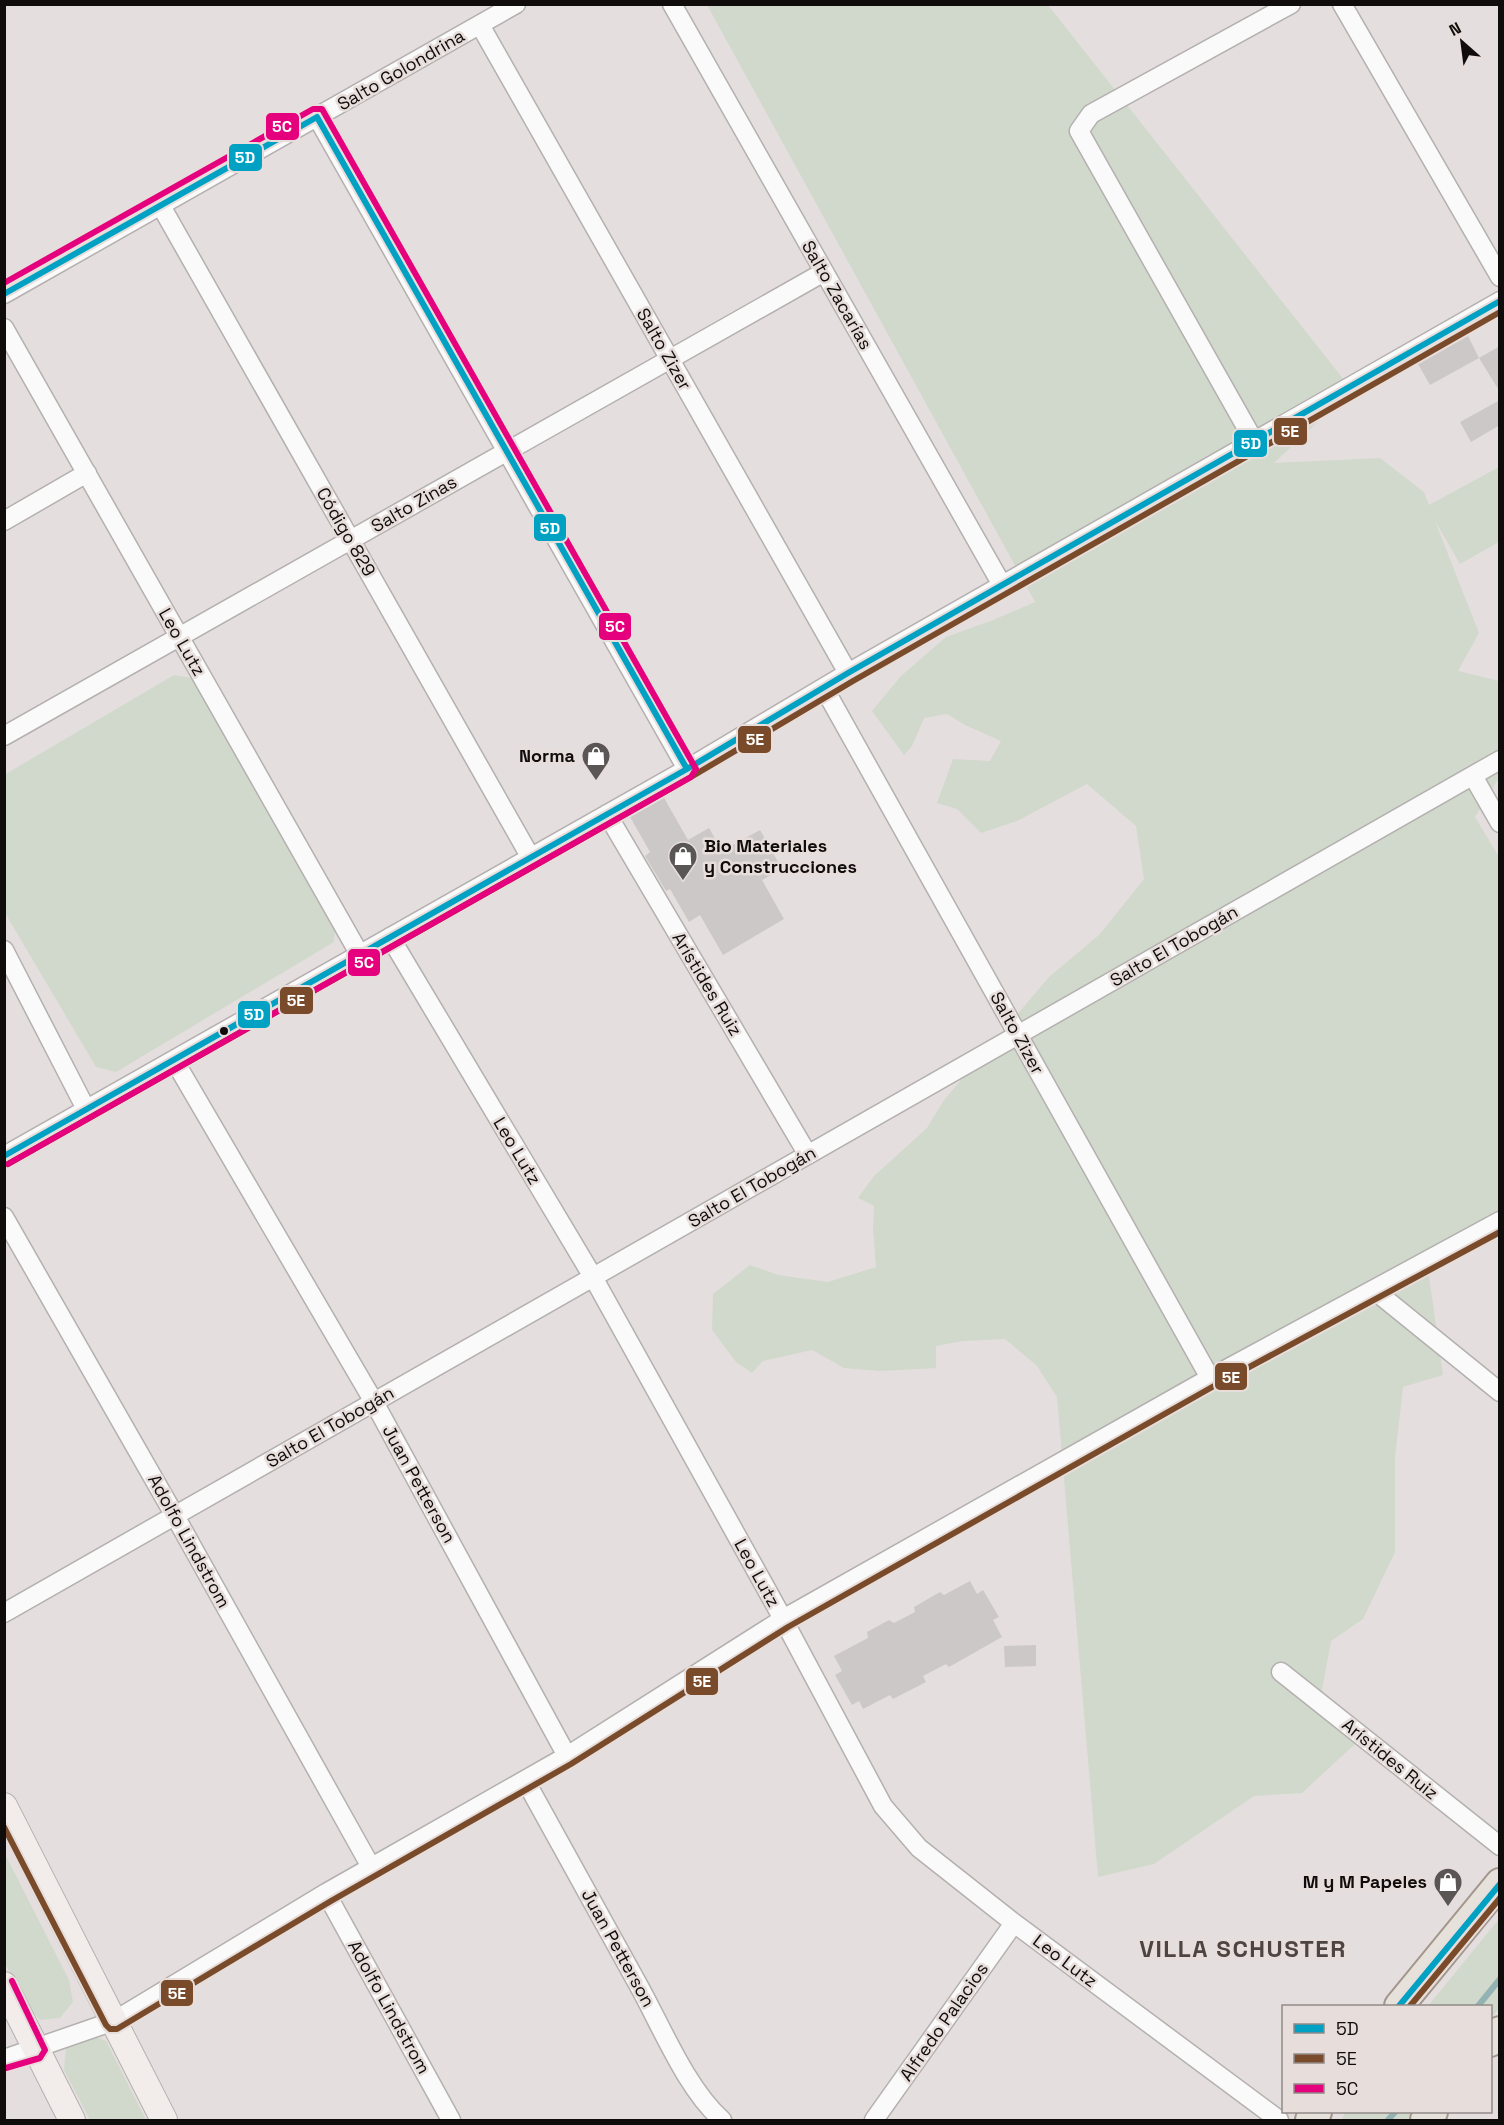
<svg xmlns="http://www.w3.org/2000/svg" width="1504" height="2125" font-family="'Space Grotesk',sans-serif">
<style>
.green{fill:#d0d9cb}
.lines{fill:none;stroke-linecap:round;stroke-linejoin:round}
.stream{stroke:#93b2b4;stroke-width:6}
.building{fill:#ccc8c7}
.street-casing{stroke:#b4b0af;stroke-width:21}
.secondary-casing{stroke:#b4b0af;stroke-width:28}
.primary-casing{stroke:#a3968c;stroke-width:32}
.street{stroke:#fbfafa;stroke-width:18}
.secondary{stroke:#f2edeb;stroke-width:26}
.primary{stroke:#e7e1db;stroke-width:28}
.bus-1-casing{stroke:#e7dedb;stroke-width:10}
.bus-2-casing{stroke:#e7dedb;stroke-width:10}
.bus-3-casing{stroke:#e7dedb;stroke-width:10}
.bus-1{stroke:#01a1c4;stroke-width:6}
.bus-2{stroke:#7a4b2a;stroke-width:6}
.bus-3{stroke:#e5007d;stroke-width:6}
.bus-dot{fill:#0f0c0b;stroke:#e7dedb;stroke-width:2}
.labels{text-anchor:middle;stroke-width:5;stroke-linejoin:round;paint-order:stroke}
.street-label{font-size:18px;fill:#0f0c0b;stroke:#e7dedb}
.poi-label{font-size:18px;font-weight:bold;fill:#0f0c0b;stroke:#e7dedb;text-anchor:end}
.district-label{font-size:24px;font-weight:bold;letter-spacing:1.5px;fill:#4c4542;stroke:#e7dedb}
.line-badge{stroke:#e7dedb;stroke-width:2}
.badge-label{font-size:16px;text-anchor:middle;font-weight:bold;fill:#fff}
</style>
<rect width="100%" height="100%" fill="#e4dfde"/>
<!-- green -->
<path class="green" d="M707,5H1048L1352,390L1274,463L1380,458L1424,492L1429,505L1499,467V542L1460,564L1435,521L1479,633L1458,671L1499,681V778L1475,817L1499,857V1226L1428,1269L1443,1375L1403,1387L1395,1458V1552L1363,1619L1331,1641L1322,1690L1355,1744L1302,1793L1254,1796L1154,1864L1098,1877L1057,1397L1037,1366L1005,1339L963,1341L936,1346V1368L880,1371L844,1368L812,1350L763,1361L752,1373L736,1362L712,1330L713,1294L750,1265L778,1275L828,1282L876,1267L873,1229L874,1206L858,1198L874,1176L927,1128L944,1100L1049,977L1100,934L1144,879L1136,826L1087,784L1017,821L981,833L957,809L937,803L953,759L990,761L1001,741L965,725L947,714L924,718L912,746L904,755L872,711L901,676L946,637L993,620L1035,602Z
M174,675L197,679L336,918L334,942L116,1072L96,1067L5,913L4,775Z
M4,1852L69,1980L73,2002L60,2018L40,2020L26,2005L5,1963Z
M1499,1919V2008L1491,2019L1490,2006H1428Z
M89,2034L106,2041L146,2120H90L64,2070L66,2048Z
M1345,2112H1416L1409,2120H1342Z"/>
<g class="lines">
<!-- stream -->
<path class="stream" d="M1478,2006L1500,1979
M1388,2120L1395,2112"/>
</g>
<!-- building -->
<path class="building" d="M1468,336L1479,358L1430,385L1418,364Z
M1500,346V392L1479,358Z
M1500,400V425L1471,442L1460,422Z
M663,796L688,840L709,828L722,851L760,830L782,869L762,880L784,919L723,955L700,915L689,922L670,889L666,891L645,856L650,852L629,815Z
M970,1581L977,1594L983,1590L999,1617L993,1620L1002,1637L949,1667L946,1664L923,1676L926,1682L893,1699L890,1695L863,1709L859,1701L852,1705L835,1675L842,1671L834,1656L868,1638L867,1632L889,1620L894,1623L915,1612L914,1607L940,1592L944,1595Z
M1036,1645V1666L1005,1667L1004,1646Z"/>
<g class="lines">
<!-- street casing -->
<g class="street-casing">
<path id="street" d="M672,4L1002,585
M1342,4L1500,277
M480,25L848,673
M317,117L687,769
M161,206L531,858
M4,294L516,4
M4,328L360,955
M1254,441L1079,131L1091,114L1291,4
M4,521L87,473
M824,688L1210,1378
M4,736L824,272
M1473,776L1500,823
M607,814L808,1155
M390,937L593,1277L783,1619L883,1806L919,1848L1014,1923L1279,2120
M4,950L86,1109
M174,1060L374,1402L567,1756
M4,1156L687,769L848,673L1500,301
M4,1217L175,1516L371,1867
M1374,1290L1500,1392
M4,1613L1500,760
M1281,1672L1500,1846
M525,1780C563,1849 602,1919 640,1988C663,2030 687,2089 722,2120
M326,1893L451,2120
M4,2059L114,2021L326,1893L567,1756L783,1619L1210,1378L1500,1221
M874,2120L1014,1923"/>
</g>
<!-- secondary casing -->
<g class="secondary-casing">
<path id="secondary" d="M4,1806L164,2120
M4,1985L72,2120"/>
</g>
<!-- primary casing -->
<g class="primary-casing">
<path id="primary" d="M1399,2006L1500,1883
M1490,2042L1500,2031
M1310,2120L1317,2112
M1425,2120L1433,2112"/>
</g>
<!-- street -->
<use href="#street" class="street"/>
<!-- secondary -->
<use href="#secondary" class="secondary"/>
<!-- primary -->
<use href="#primary" class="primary"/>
<!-- bus-1 casing -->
<g class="bus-1-casing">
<path id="bus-1" d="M4,294L317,117L687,769
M4,1156L687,769L848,673L1500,301
M1399,2006L1500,1884"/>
</g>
<!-- bus-2 casing -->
<g class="bus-2-casing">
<path id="bus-2" d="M8,1164L691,777L853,681L1500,312
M4,1827L106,2025L110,2029H117L331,1901L571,1764L788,1627L1214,1386L1500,1232
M1410,2006L1500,1898"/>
</g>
<!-- bus-3 casing -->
<g class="bus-3-casing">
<path id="bus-3" d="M4,283L313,109H322L696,769L691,777L8,1164
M6,2068L40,2058L45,2050L12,1981"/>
</g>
<!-- bus-1 -->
<use href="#bus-1" class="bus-1"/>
<!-- bus-2 -->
<use href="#bus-2" class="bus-2"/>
<!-- bus-3 -->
<use href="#bus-3" class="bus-3"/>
</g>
<!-- icons -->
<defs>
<g id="shop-pin" transform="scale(1.5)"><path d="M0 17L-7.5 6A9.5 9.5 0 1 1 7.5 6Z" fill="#5a5655" stroke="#e7dedb"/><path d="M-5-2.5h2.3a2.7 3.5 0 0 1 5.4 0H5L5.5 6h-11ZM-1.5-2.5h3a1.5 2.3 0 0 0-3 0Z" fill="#fff"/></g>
</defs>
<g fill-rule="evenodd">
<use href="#shop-pin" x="596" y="756"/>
<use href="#shop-pin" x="683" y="856"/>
<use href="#shop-pin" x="1448" y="1882"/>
</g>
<!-- markers -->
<circle class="bus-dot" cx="224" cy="1031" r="5"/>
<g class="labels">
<!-- street labels -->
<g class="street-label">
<text transform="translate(401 70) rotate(-30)" y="6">Salto Golondrina</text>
<text transform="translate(837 295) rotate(60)" y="6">Salto Zacarías</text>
<text transform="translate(664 349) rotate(60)" y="6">Salto Zizer</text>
<text transform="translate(414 504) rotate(-30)" y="6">Salto Zinas</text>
<text transform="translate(346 532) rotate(60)" y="6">Código 829</text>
<text transform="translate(182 642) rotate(60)" y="6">Leo Lutz</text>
<text transform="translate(1174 946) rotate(-30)" y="6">Salto El Tobogán</text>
<text transform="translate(707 984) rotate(59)" y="6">Arístides Ruiz</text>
<text transform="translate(1017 1033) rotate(61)" y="6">Salto Zizer</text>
<text transform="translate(517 1151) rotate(59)" y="6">Leo Lutz</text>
<text transform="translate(752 1187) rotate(-30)" y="6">Salto El Tobogán</text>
<text transform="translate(330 1427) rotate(-30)" y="6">Salto El Tobogán</text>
<text transform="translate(419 1484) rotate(61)" y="6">Juan Petterson</text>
<text transform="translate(189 1541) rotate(61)" y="6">Adolfo Lindstrom</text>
<text transform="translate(757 1573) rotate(61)" y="6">Leo Lutz</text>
<text transform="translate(1390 1759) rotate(39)" y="6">Arístides Ruiz</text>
<text transform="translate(618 1948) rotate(61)" y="6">Juan Petterson</text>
<text transform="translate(1065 1961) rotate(37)" y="6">Leo Lutz</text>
<text transform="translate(389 2007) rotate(61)" y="6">Adolfo Lindstrom</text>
<text transform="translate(944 2022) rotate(-55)" y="6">Alfredo Palacios</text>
</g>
<!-- poi labels -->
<g class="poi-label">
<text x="575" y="762">Norma</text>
<text x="704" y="852" text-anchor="start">Bio Materiales<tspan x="704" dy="21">y Construcciones</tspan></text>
<text x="1427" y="1888">M y M Papeles</text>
</g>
<!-- district labels -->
<g class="district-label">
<text x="1243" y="1957">VILLA SCHUSTER</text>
</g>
</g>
<g class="line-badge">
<rect x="265" y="112" width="35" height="29" rx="6" fill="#e5007d"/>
<rect x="228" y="143" width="35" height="29" rx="6" fill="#01a1c4"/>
<rect x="1273" y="417" width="35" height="29" rx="6" fill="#7a4b2a"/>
<rect x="1233" y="429" width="35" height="29" rx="6" fill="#01a1c4"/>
<rect x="533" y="513" width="34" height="29" rx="6" fill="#01a1c4"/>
<rect x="598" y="612" width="34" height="29" rx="6" fill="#e5007d"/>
<rect x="737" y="725" width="35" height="29" rx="6" fill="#7a4b2a"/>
<rect x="347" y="948" width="34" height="29" rx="6" fill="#e5007d"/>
<rect x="279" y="986" width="35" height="29" rx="6" fill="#7a4b2a"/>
<rect x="237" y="1000" width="34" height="29" rx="6" fill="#01a1c4"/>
<rect x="1214" y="1362" width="34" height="29" rx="6" fill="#7a4b2a"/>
<rect x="685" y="1667" width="34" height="29" rx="6" fill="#7a4b2a"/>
<rect x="160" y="1979" width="34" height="28" rx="6" fill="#7a4b2a"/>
</g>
<g class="badge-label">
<text x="282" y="132">5C</text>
<text x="245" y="163">5D</text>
<text x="1290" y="437">5E</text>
<text x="1251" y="449">5D</text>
<text x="550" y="534">5D</text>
<text x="615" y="632">5C</text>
<text x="755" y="745">5E</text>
<text x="364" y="968">5C</text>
<text x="296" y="1006">5E</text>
<text x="254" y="1020">5D</text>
<text x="1231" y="1383">5E</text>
<text x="702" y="1687">5E</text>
<text x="177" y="1999">5E</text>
</g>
<!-- border -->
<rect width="1504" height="2125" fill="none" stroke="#0f0c0b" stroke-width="12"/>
<!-- legend -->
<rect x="1282" y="2005" width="210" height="108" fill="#e7dedb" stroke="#918a88" stroke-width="1.5"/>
<rect x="1294" y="2024" width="30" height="9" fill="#01a1c4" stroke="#918a88" stroke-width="1.5"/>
<text x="1336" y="2035" font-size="18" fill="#0f0c0b">5D</text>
<rect x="1294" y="2054" width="30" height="9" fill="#7a4b2a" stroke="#918a88" stroke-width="1.5"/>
<text x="1336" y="2065" font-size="18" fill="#0f0c0b">5E</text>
<rect x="1294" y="2084" width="30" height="9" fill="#e5007d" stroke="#918a88" stroke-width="1.5"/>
<text x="1336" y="2095" font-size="18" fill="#0f0c0b">5C</text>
<!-- north arrow -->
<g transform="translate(1462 42) rotate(332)" stroke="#e7dedb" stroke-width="4.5" paint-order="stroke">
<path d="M0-4.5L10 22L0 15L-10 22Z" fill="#0f0c0b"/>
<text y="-9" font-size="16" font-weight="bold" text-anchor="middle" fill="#0f0c0b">N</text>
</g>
</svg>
